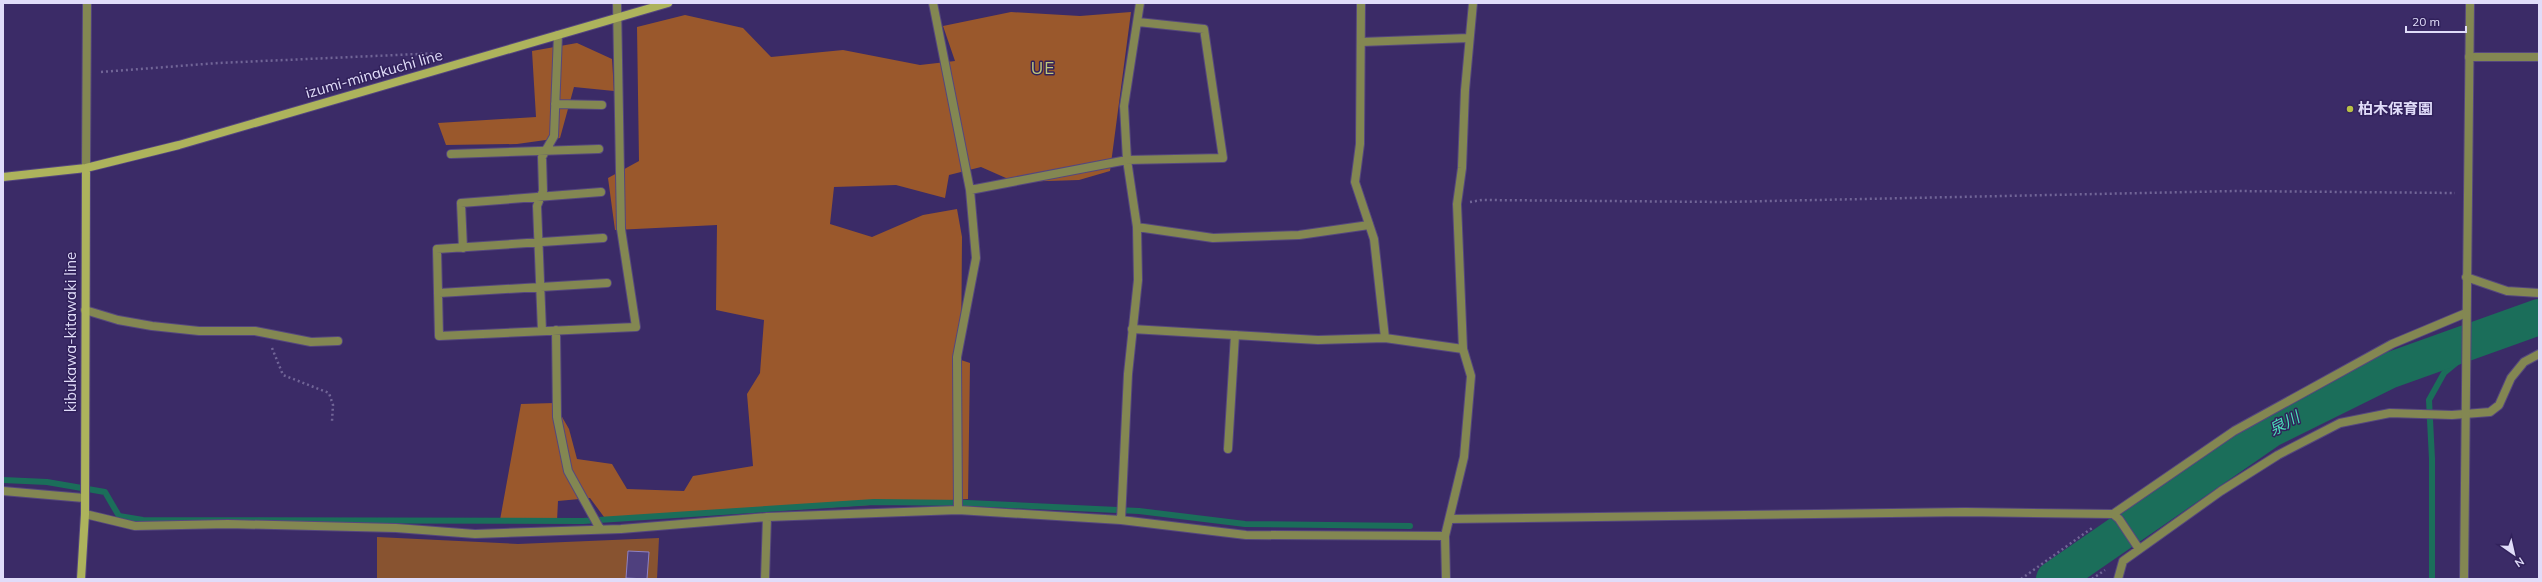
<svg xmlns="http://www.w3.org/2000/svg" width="2542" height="582" font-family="Mulish,'Noto Sans JP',sans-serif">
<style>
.green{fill:#885330}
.forest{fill:#9a582c}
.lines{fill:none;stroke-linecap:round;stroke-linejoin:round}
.stream{stroke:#1b6e5a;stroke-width:6}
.river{stroke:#1b6e5a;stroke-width:36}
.building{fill:#4f407e;stroke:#8e81c4}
.service-casing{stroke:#55477e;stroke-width:10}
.minor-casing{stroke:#55477e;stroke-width:10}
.tertiary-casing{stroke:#55477e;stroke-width:10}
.secondary-casing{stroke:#55477e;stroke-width:10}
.path{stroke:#716597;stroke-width:2.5;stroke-dasharray:2 3;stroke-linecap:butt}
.service{stroke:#838752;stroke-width:8}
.minor{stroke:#838752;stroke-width:8}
.tertiary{stroke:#838752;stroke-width:8}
.secondary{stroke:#adb35c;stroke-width:8}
.poi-dot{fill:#b9c046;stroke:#31215b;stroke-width:1.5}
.labels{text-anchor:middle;stroke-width:3;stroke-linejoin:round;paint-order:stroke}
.street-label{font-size:15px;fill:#e0dcf9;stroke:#31215b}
.poi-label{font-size:15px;font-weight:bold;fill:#e0dcf9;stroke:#31215b;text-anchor:start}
.water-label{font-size:16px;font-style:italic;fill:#4bddb8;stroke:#31215b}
.quarter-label{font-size:17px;letter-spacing:1px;fill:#c1c87b;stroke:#31215b}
</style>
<rect width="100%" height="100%" fill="#3b2b67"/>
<!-- green -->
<path class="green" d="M377,537L518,544L659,538L657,579H377Z"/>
<!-- forest -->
<path class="forest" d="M1011,12L1080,16L1131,12L1110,171L1079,180L1015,182L981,167L949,175L945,198L896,185L834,187L830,224L872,237L923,215L957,209L962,237L961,360L970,363L968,499L607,521L590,498L558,501L557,521L500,520L521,404L554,403L569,429L577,459L612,464L627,489L684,491L693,476L753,466L747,394L760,373L764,320L716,310L717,225L615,230L608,178L639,161L637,27L685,15L743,28L771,57L843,50L920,65L955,61L943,26Z
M577,43L612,59L614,91L574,87L560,138L517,144L446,145L438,123L536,117L532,51Z"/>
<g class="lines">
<!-- stream -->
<path class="stream" d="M3,480L47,482L105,492L119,516L143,520L583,521L874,502L967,503L1139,511L1245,524L1410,526
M2432,579V459L2429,400L2444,373L2495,331"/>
<!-- river -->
<path class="river" d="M2054,579L2271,429L2388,371L2539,317"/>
</g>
<!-- building -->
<path class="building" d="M628,551L649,552L647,579L626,578Z"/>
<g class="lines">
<!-- service casing -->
<g class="service-casing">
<path id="service" d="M1361,3L1360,144L1355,182L1374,239L1385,338
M1132,329L1318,340L1385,338L1463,349"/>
</g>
<!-- minor casing -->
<g class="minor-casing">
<path id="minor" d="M933,3L970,190L976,258L957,357L958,510
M1361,42L1469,38
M2469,57H2539
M555,104L602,105
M451,154L599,149
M86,168L87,3
M970,190L1127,160L1223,158L1204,29L1138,22
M1137,227L1213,238L1299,235L1369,225
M603,238L437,249L439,336L636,327L621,229L617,3
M463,248L461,203L601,192
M2466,277L2507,291L2539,293
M439,293L607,283
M85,310L118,320L152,326L199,331H255L311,342L338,341
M556,330L557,417L568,471L600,529
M542,331L537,206L543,191L542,157L554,136L558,35
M1228,449L1235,335
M3,491L84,498
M85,514L135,526L228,524L396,528L475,534L621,529L767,517L958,510L1121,520L1246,535L1445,536
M2113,514L2119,519L2139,549
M1450,519L1965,512L2113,514L2234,431L2392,344L2466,313
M1121,520L1128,374L1138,280L1137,227L1127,160L1124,106L1140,3
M765,579L767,517
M1446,579L1445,536L1464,457L1471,376L1463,349L1457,204L1462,168L1465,90L1473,3
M2118,579L2123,561L2221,491L2278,455L2340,423L2390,413L2452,415L2490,412L2499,405L2511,378L2524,362L2539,354"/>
</g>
<!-- tertiary casing -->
<g class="tertiary-casing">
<path id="tertiary" d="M2464,579L2470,3"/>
</g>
<!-- secondary casing -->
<g class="secondary-casing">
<path id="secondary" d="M3,177L86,168L179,145L668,3
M81,579L85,514L86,168"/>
</g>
<!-- path -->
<path class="path" d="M101,72L218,63L441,53
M1470,202L1482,200L1724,202L2236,191L2455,193
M272,348L283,375L329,393L333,405L332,421
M2021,579L2092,528
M2092,579L2105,570"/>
<!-- service -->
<use href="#service" class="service"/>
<!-- minor -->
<use href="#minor" class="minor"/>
<!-- tertiary -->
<use href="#tertiary" class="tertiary"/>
<!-- secondary -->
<use href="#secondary" class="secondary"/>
</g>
<!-- markers -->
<circle class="poi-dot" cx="2350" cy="109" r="4"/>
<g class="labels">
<!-- street labels -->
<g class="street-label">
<text transform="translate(374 74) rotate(-16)" y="5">izumi-minakuchi line</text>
<text transform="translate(71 332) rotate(-90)" y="5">kibukawa-kitawaki line</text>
</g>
<!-- poi labels -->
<g class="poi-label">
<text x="2358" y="114">柏木保育園</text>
</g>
<!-- water labels -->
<g class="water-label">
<text transform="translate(2284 423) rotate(-28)" y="6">泉川</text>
</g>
<!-- quarter labels -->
<g class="quarter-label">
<text x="1043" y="74">UE</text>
</g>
</g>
<!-- border -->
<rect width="2542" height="582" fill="none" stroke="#e0dcf9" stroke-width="8"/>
<!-- north arrow -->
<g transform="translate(2514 554) rotate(146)" stroke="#31215b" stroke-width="3" paint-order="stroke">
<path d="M0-3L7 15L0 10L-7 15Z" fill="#e0dcf9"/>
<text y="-6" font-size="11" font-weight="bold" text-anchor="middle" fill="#e0dcf9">N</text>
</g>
<!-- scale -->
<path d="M2406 26v6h60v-6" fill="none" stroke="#e0dcf9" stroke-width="2"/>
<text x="2412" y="26" font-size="12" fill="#e0dcf9" stroke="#31215b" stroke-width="3" paint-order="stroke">20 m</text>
</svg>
